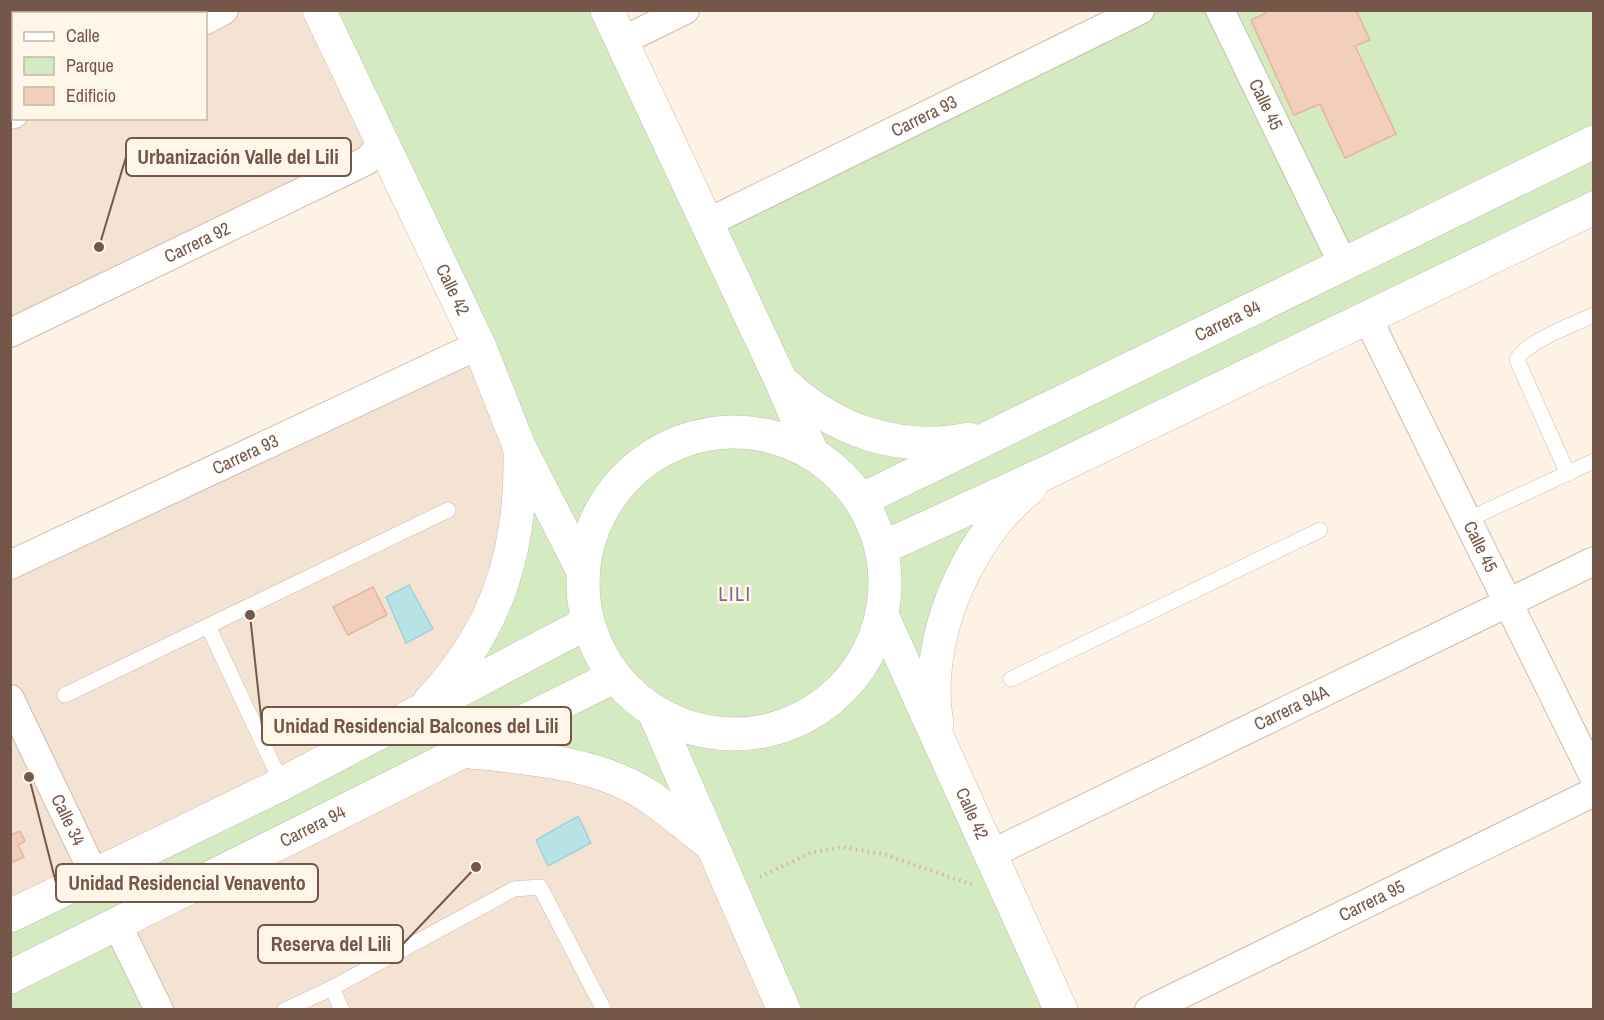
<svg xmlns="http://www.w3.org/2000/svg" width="1604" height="1020" font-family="'Archivo Narrow',sans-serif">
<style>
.residential{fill:#f4e3d2;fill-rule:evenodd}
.green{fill:#d4eac1}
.water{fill:#b7e2e6;stroke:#9dd2d8;stroke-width:1.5}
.building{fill:#f3ceba;stroke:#e5b49a;stroke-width:1.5}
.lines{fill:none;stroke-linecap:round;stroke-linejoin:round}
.service-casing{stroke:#d0bbad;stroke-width:16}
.minor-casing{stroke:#d0bbad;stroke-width:30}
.tertiary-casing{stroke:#d0bbad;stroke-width:34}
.path{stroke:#d7b29d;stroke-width:4;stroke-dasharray:1.5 4.5;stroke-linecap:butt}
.service{stroke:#fff;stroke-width:15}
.minor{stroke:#fff;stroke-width:28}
.tertiary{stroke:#fff;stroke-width:33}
.labels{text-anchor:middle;stroke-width:5;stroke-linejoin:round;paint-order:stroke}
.street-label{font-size:18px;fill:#755749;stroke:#fff6ea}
.neighbourhood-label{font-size:20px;letter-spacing:1.5px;fill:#856499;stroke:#fff6ea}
.leader{fill:none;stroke:#755749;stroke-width:2}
.callout-dot{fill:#755749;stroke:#fff6ea;stroke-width:2}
.callout{fill:#fff6ea;stroke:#755749;stroke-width:2}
.callout-label{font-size:20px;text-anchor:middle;font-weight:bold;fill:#755749}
</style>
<rect width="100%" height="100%" fill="#fdf2e3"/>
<!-- residential -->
<path class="residential" d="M11,11H319L382,146L11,333ZM14,14H206V118H14Z
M479,345L521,495L451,679L11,916L10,565Z
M464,751L559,763L711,845L784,1009H159L117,924Z"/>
<!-- green -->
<path class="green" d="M319,11H607L707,223L1140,11H1593V208L1052,470L977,548L937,720L1061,1009H784L711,845L646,794L464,751L118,924L159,1009L11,1010V916L416,715L479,638L519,446Z"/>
<!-- water -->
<path class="water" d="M409,585L433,629L406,643L386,597Z
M578,816L591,843L548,866L536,840Z"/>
<!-- building -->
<path class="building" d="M1265,10H1356L1370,40L1355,46L1396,134L1345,158L1320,104L1294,115L1251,20L1266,13Z
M373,587L387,615L348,635L333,607Z
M20,831L25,841L18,845L24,857L10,863V833L11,835Z"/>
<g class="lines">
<!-- service casing -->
<g class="service-casing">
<path id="service" d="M1568,474L1517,360C1525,342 1574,324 1594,315
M1467,520L1594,461
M208,626L282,784
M1011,679L1320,530
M65,695L448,510
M332,988L342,1010
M285,1010L332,988L514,889L540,887L604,1010"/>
</g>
<!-- minor casing -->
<g class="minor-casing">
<g id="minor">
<path id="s1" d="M1220,10L1343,264"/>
<path d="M206,20L224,10"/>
<path d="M622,41L685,10"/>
<path d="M10,115L14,114"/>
<path id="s2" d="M707,223L1140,10"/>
<path id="s3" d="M1367,317L1594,777"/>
<path id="s4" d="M10,333L366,161L382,146"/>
<path id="s5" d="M10,565L479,345"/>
<path id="s6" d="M10,699L94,874"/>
<path id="s7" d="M991,854L1594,561"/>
<path d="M117,924L159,1010"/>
<path id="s8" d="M1149,1010L1594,792"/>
</g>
</g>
<!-- tertiary casing -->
<g class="tertiary-casing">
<g id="tertiary">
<path id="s9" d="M319,10L479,345L519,446L583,571"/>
<path d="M607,10L781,381L812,453"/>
<path d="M785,384C835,431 900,453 969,439"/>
<circle cx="734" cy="583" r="151"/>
<path id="s10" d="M861,500L1594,142"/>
<path d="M882,548L1052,470L1594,208"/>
<path id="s11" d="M882,615L1061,1010"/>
<path d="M430,701C497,630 522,550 520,453"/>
<path d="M654,712L784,1010"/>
<path d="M937,724C922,643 966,538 1030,488"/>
<path d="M464,751C524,758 594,761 647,795C668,809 688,827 709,843"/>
<path d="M10,916L282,784L587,623"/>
<path id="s12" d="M10,977L613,677"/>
</g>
</g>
<!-- path -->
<path class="path" d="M760,877L810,853L842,847L883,854L973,885"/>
<!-- service -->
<use href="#service" class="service"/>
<!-- minor -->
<use href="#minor" class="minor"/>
<!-- tertiary -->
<use href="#tertiary" class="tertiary"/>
</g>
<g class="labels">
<!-- street labels -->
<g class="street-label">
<text dy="6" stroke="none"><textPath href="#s1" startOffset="105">Calle 45</textPath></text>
<text dy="6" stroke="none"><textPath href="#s2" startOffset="242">Carrera 93</textPath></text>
<text dy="6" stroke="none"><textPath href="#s4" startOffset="208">Carrera 92</textPath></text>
<text dy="6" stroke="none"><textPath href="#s9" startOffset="310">Calle 42</textPath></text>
<text dy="6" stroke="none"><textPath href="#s10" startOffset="408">Carrera 94</textPath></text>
<text dy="6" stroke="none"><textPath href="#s5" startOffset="260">Carrera 93</textPath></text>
<text dy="6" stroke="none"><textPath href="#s3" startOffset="256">Calle 45</textPath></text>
<text dy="6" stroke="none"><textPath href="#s7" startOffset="334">Carrera 94A</textPath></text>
<text dy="6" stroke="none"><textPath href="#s11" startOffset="218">Calle 42</textPath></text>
<text dy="6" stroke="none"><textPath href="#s6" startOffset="134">Calle 34</textPath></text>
<text dy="6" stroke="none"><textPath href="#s12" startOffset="338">Carrera 94</textPath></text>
<text dy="6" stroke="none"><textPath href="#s8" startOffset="248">Carrera 95</textPath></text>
</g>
<!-- neighbourhood labels -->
<g class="neighbourhood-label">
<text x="735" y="601">LILI</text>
</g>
</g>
<!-- callouts -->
<path class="leader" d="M99 247L126 157M250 615L262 726M29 777L56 883M476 867L403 944"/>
<g class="callout-dot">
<circle cx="99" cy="247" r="6"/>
<circle cx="250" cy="615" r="6"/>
<circle cx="29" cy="777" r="6"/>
<circle cx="476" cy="867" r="6"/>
</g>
<g class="callout">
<rect x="126" y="138" width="225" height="38" rx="6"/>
<rect x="262" y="707" width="309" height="38" rx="6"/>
<rect x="56" y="864" width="262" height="38" rx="6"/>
<rect x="258" y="925" width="145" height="38" rx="6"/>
</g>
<g class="callout-label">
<text x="238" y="164">Urbanización Valle del Lili</text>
<text x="416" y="733">Unidad Residencial Balcones del Lili</text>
<text x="187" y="890">Unidad Residencial Venavento</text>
<text x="331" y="951">Reserva del Lili</text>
</g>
<!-- border -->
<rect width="1604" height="1020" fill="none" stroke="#755749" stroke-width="24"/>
<!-- legend -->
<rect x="12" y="12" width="195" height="108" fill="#fff6ea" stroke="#c8b6aa" stroke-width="1.5"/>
<rect x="24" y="32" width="30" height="9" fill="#ffffff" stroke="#c8b6aa" stroke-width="1.5"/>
<text x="66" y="42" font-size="18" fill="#755749">Calle</text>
<rect x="24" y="57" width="30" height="18" fill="#d4eac1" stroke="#c8b6aa" stroke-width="1.5"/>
<text x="66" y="72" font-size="18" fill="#755749">Parque</text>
<rect x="24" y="87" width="30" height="18" fill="#f3ceba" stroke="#c8b6aa" stroke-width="1.5"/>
<text x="66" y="102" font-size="18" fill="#755749">Edificio</text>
</svg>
